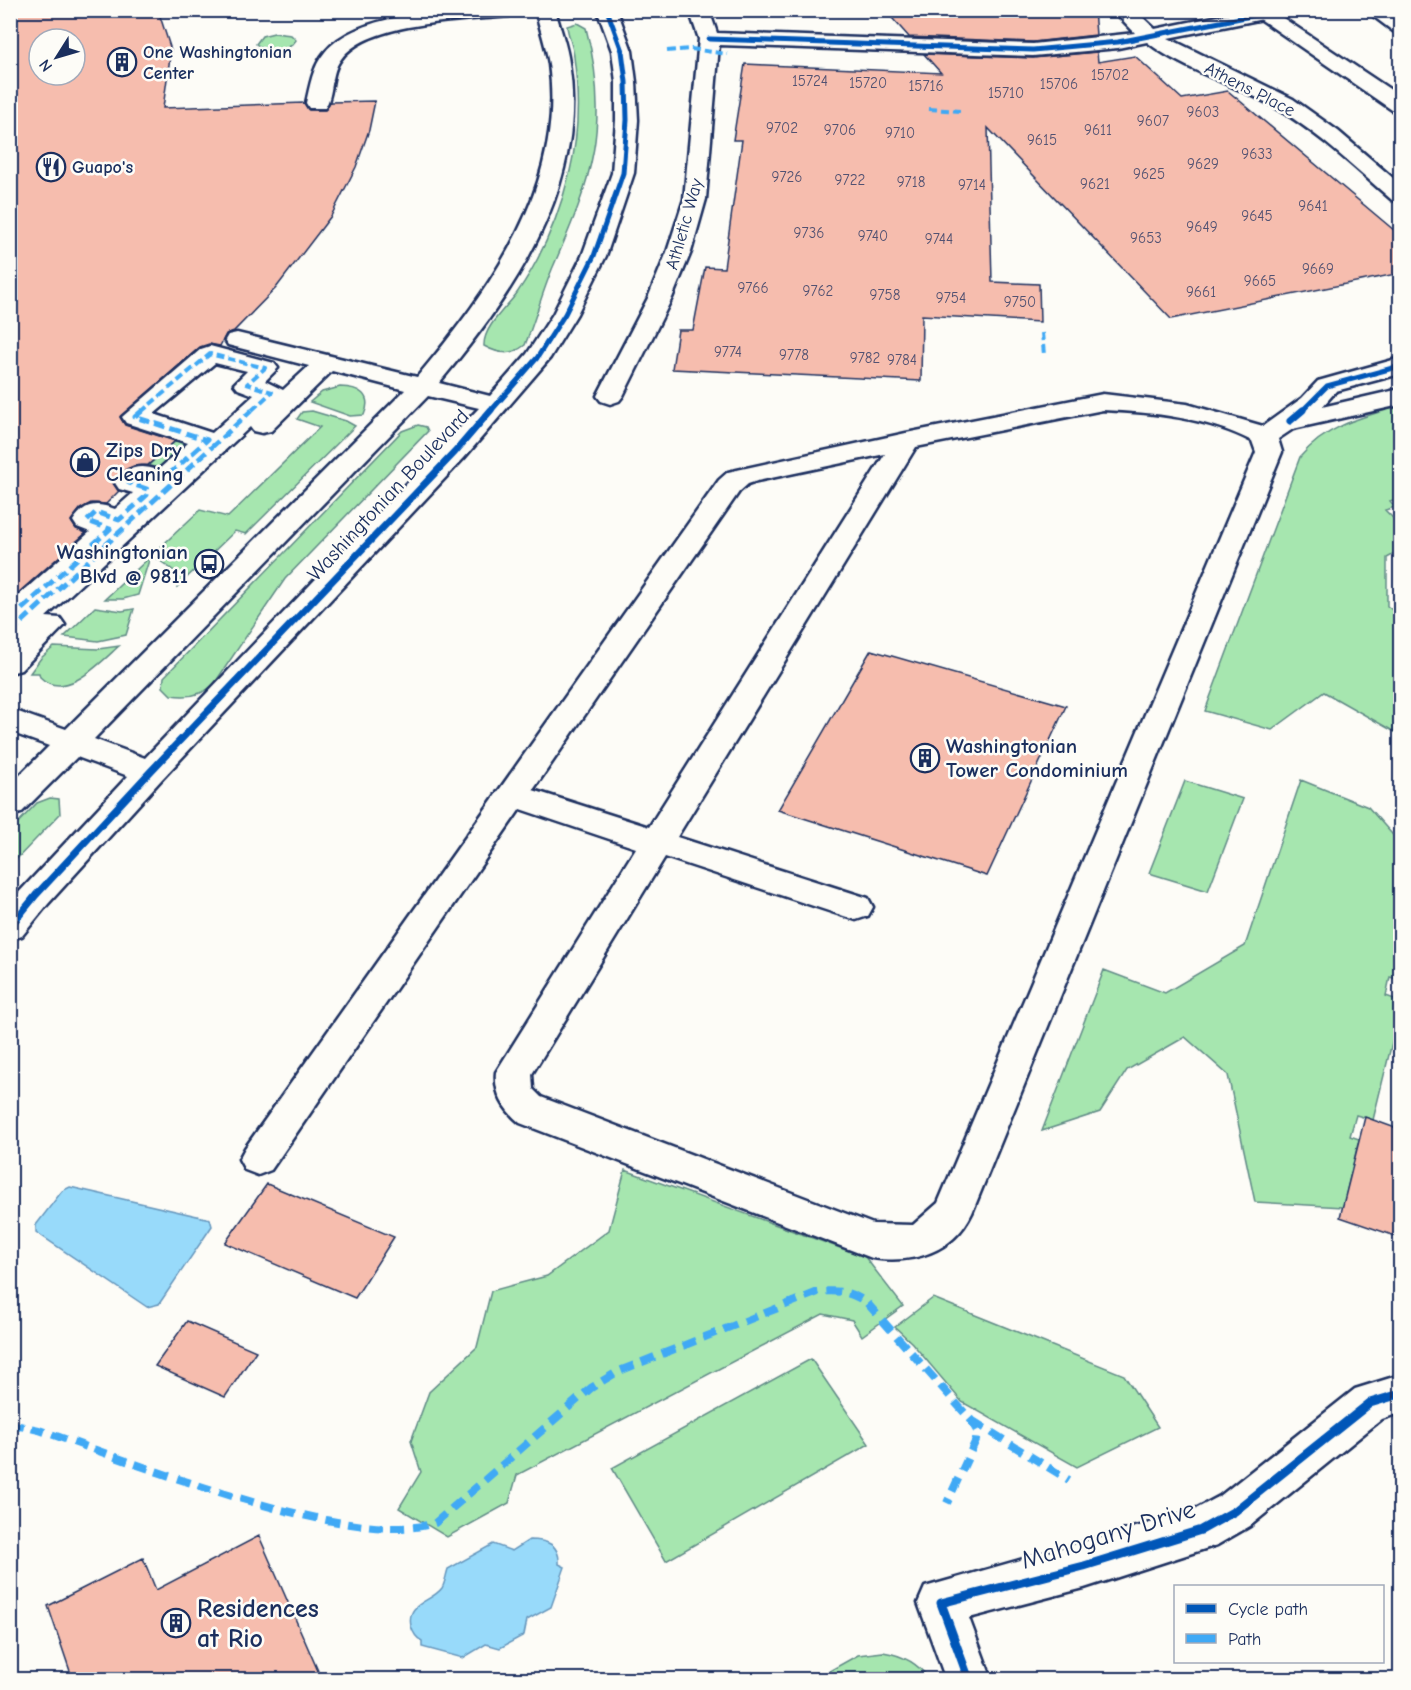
<svg xmlns="http://www.w3.org/2000/svg" width="1411" height="1690" font-family="'Comic Neue',sans-serif">
<style>
.green{fill:#a6e6af;stroke:#608a86;stroke-width:1.5}
.water{fill:#98dafa;stroke:#6696bc;stroke-width:1.5}
.building{fill:#f6bdae;stroke:#1b2f5e;stroke-width:1.5;fill-rule:evenodd}
.lines{fill:none;stroke-linecap:round;stroke-linejoin:round}
.minor-casing{stroke:#1b2f5e;stroke-width:5}
.major-casing{stroke:#1b2f5e;stroke-width:5}
.minor{fill:#fdfcf7;fill-rule:evenodd}
.major{fill:#fdfcf7;fill-rule:evenodd}
.quiet-far2{stroke:#3fa9f5;stroke-width:4;stroke-dasharray:8 4;stroke-linecap:butt}
.quiet-far1{stroke:#3fa9f5;stroke-width:5;stroke-dasharray:11 5;stroke-linecap:butt}
.quiet{stroke:#3fa9f5;stroke-width:8;stroke-dasharray:14 8;stroke-linecap:butt}
.cycleway-far2-casing{stroke:#fdfcf7;stroke-width:8}
.cycleway-far1-casing{stroke:#fdfcf7;stroke-width:10}
.cycleway-casing{stroke:#fdfcf7;stroke-width:13}
.cycleway-far2{stroke:#0057b8;stroke-width:5}
.cycleway-far1{stroke:#0057b8;stroke-width:7}
.cycleway{stroke:#0057b8;stroke-width:9}
.labels{text-anchor:middle;stroke-width:5;stroke-linejoin:round;paint-order:stroke}
.far-number-label{font-size:15px;fill:#525272}
.far-poi-label{font-size:18px;font-weight:bold;fill:#1b2f5e;stroke:#fdfcf7;text-anchor:start}
.far-street-label{font-size:18px;fill:#1b2f5e;stroke:#fdfcf7}
.poi-label{font-size:21px;font-weight:bold;fill:#1b2f5e;stroke:#fdfcf7;text-anchor:start}
.street-label{font-size:21px;fill:#1b2f5e;stroke:#fdfcf7}
.near-street-label{font-size:26px;fill:#1b2f5e;stroke:#fdfcf7}
.near-poi-label{font-size:26px;font-weight:bold;fill:#1b2f5e;stroke:#fdfcf7;text-anchor:start}
</style>
<rect width="100%" height="100%" fill="#fdfcf7"/>
<filter id="ink" filterUnits="userSpaceOnUse"><feTurbulence type="fractalNoise" baseFrequency=".0167" numOctaves="2"/><feDisplacementMap in="SourceGraphic" scale="12" xChannelSelector="R" yChannelSelector="G"/><feConvolveMatrix kernelMatrix="1 2 1 2 8 2 1 2 1" color-interpolation-filters="sRGB"/></filter>
<g filter="url(#ink)">
<!-- green -->
<path class="green" d="M577,23L586,28C611,124 592,179 553,267C542,293 535,320 525,345C511,356 499,354 484,346C483,327 507,307 517,293C542,257 560,212 570,171C579,134 579,94 574,57C573,46 568,36 567,26Z
M274,33L291,35L296,40C289,52 267,54 256,44L262,36Z
M340,387C359,387 373,395 364,415L350,416L310,402L322,392Z
M1400,406V498L1390,501L1395,507L1385,510L1400,525V551L1387,558V606L1400,616V735L1324,692L1272,730L1205,711L1300,457C1327,425 1362,417 1400,406Z
M312,411L346,421L355,426L246,534L235,531L177,587L174,571L152,555L200,510L228,517L320,427L297,419L302,412Z
M418,425L426,427L428,431L285,579L214,684C202,696 188,698 171,695L163,687L164,677L402,431Z
M185,433L207,440L166,477L140,473Z
M150,557L138,595L123,599H105Z
M95,607L122,611L134,609L126,635L98,641L64,637Z
M119,646C101,662 65,702 40,677L39,673H30L41,658L54,647L98,649Z
M1301,780L1368,807L1400,843V980L1390,977L1386,996L1400,1001V1010L1373,1120L1356,1115L1350,1136L1359,1139L1343,1207L1255,1202L1228,1075L1185,1037L1127,1070L1100,1112L1042,1131L1104,970L1165,993L1245,946Z
M1185,781L1243,799L1208,891L1149,873Z
M50,798L59,799L60,814L11,865V830L37,803Z
M625,1170L865,1257L903,1306L862,1336L852,1320L823,1314L517,1475L509,1503L447,1537L399,1508L421,1472L411,1441L429,1392L477,1347L491,1291L547,1276L609,1230Z
M933,1298L1124,1375L1158,1427L1077,1467L962,1402L912,1343L895,1327Z
M811,1359L869,1444L666,1561L612,1468Z
M883,1652C902,1655 918,1663 929,1679H815L858,1655Z"/>
<!-- water -->
<path class="water" d="M70,1187L210,1219L212,1226L159,1304L147,1307L36,1232V1225L62,1191Z
M529,1540C547,1540 560,1544 559,1564L565,1567L551,1607L527,1620L524,1635L500,1648L486,1644L463,1658L422,1647V1641C416,1638 413,1633 411,1626C406,1602 432,1602 442,1588C445,1583 446,1575 448,1569L493,1544L512,1551Z"/>
<!-- building -->
<path class="building" d="M10,10H158L171,50L163,108L304,103L309,110H325L330,102L375,101L369,130L356,167L331,216L276,288L234,331L226,334L220,346L209,344L200,347L120,417L125,425L175,441L148,465L134,466L123,471L113,483L119,491L106,504L91,503L80,509L71,521L76,529L86,533L10,600ZM39,39H75V75H39Z
M885,10H1094L1096,35L1033,42L909,37Z
M1097,52L1098,62L1135,56L1182,99L1228,91L1401,236V273L1171,319L988,128L992,282L1039,284L1040,322L922,315L921,381L672,369L678,330H693L705,267L724,268L742,140H733L745,64L941,73L924,54L1033,58Z
M871,650L1066,706L987,876L778,810Z
M1365,1117L1401,1130V1238L1340,1217Z
M267,1184L394,1237L355,1298L225,1243Z
M187,1321L256,1351L225,1397L155,1366Z
M259,1536L322,1680H73L48,1606L143,1558L156,1590Z"/>
<g class="lines">
<!-- minor casing -->
<g class="minor-casing">
<path id="minor" d="M519,10L509,16C465,21 369,21 341,59C330,73 334,94 325,108H309L306,103C310,85 313,66 325,52C361,8 467,10 519,10Z
M535,10H555C560,28 567,46 569,63C589,186 513,294 439,383L490,396L527,354L553,314L582,256L612,173L616,120V82L612,51L597,10H617L632,51L636,82L638,120L634,173L606,256L577,314L550,358L464,458L161,780L48,904L22,936L10,940V902L128,776L77,757L21,813L10,816V785L49,746L10,732V709L66,729L405,390L332,371L271,431L262,433L253,431L250,427L46,617L60,618L65,625L21,670L10,673V645L15,641L10,643V603L90,532L77,527L73,521C85,503 95,502 115,509L133,493L119,489L115,483C127,466 139,464 158,470L188,443L126,423L122,417L201,349L210,346L274,363L278,368L265,381L283,390L309,366L228,345L225,340L228,335L237,333L417,377C491,289 566,185 549,64C546,46 540,28 535,10ZM215,363L247,371L234,384L238,389L254,395L212,433L154,414ZM428,396L479,408L145,758L94,739Z
M689,10H709L717,33L1033,44L1135,33L1113,10H1135L1155,29L1248,10H1268L1271,14L1268,18L1168,38L1293,99L1338,131L1400,184V202L1392,200C1355,168 1320,134 1278,109C1236,84 1186,72 1147,42L1118,48L1033,56L719,45L706,199L691,252L672,298L623,396L619,401L610,404L601,401L597,396L648,298L667,252L684,199L699,39Z
M1400,358V374L1336,391L1322,407L1400,389V405L1293,429L1278,439L1282,452L972,1213C953,1253 913,1264 872,1258L520,1123C504,1110 494,1093 496,1072L636,848L520,809L271,1170L258,1175L245,1170L239,1159L245,1148L719,480L728,472L906,433L1103,394L1187,404L1263,426L1302,398L1318,381ZM1103,410C1152,412 1208,418 1252,441L1256,452L938,1203L913,1225L873,1224L541,1097L533,1089L532,1074L665,857L856,920L868,916L873,907L868,898L677,837L916,447ZM885,454L649,827L533,790L739,492L748,484L757,481Z
M1400,1375V1413L1382,1419L1250,1526L1217,1545L1084,1588L969,1618L992,1680H946L918,1603L925,1587L1192,1511L1220,1496L1355,1389Z"/>
</g>
<!-- major casing -->
<g class="major-casing">
<path id="major" d="M1247,10H1271L1400,96V111L1392,110Z
M1365,10H1389L1400,18V33L1393,31Z"/>
</g>
<!-- minor -->
<use href="#minor" class="minor"/>
<!-- major -->
<use href="#major" class="major"/>
<!-- quiet-far2 -->
<path class="quiet-far2" d="M667,51L691,49L727,54
M929,109L960,111
M1042,333L1044,355
M141,412L210,354L265,368L247,384L272,392L250,412"/>
<!-- quiet-far1 -->
<path class="quiet-far1" d="M10,620L110,529L87,521L96,512L119,520L147,495V489L129,483L140,473L158,479L166,477L207,440L135,417L143,410
M10,633L252,410"/>
<!-- quiet -->
<path class="quiet" d="M973,1421L1069,1480
M10,1424L39,1430C128,1460 350,1550 435,1523L591,1388L617,1372L818,1292C837,1290 851,1291 867,1303L971,1420L977,1431L976,1440L947,1503"/>
<!-- cycleway-far2 casing -->
<g class="cycleway-far2-casing">
<path id="cycleway-far2" d="M709,39L1033,50L1118,42L1261,14
M490,412L537,358L565,314L594,256L623,173L627,120L626,82L622,51L607,10
M1301,412L1327,386L1400,366"/>
</g>
<!-- cycleway-far1 casing -->
<g class="cycleway-far1-casing">
<path id="cycleway-far1" d="M1290,421L1303,410
M10,927L36,895L150,772L455,452L491,410"/>
</g>
<!-- cycleway casing -->
<g class="cycleway-casing">
<path id="cycleway" d="M969,1680L941,1603L1084,1566L1201,1530L1235,1511L1370,1403L1400,1394"/>
</g>
<!-- cycleway-far2 -->
<use href="#cycleway-far2" class="cycleway-far2"/>
<!-- cycleway-far1 -->
<use href="#cycleway-far1" class="cycleway-far1"/>
<!-- cycleway -->
<use href="#cycleway" class="cycleway"/>
</g>
</g>
<!-- icons -->
<defs>
<g id="building-ring" transform="scale(1.5)"><circle r="9.5" fill="#fdfcf7" stroke="#1b2f5e" stroke-width="1.5"/><path d="M-4-6H4V6H1V3H-1V6H-4ZM-2.5-4.3h1.7v1.8h-1.7ZM.8-4.3h1.7v1.8H.8ZM-2.5-1h1.7V.8h-1.7ZM.8-1h1.7V.8H.8Z" fill="#1b2f5e"/></g>
<g id="restaurant-ring" transform="scale(1.5)"><circle r="9.5" fill="#fdfcf7" stroke="#1b2f5e" stroke-width="1.5"/><path d="M-5-6h1v4h1v-4h1v4h1v-4h1v5L-1.5 .5V6h-2V.5L-5-1ZM5-6V6H3V1.5H1.5Q1.5-4 5-6Z" fill="#1b2f5e"/></g>
<g id="shop-ring" transform="scale(1.5)"><circle r="9.5" fill="#fdfcf7" stroke="#1b2f5e" stroke-width="1.5"/><path d="M-5-2.5h2.3a2.7 3.5 0 0 1 5.4 0H5L5.5 6h-11ZM-1.5-2.5h3a1.5 2.3 0 0 0-3 0Z" fill="#1b2f5e"/></g>
<g id="bus-ring" transform="scale(1.5)"><circle r="9.5" fill="#fdfcf7" stroke="#1b2f5e" stroke-width="1.5"/><path d="M-5-6H5V4H4V6H2V4H-2V6H-4V4H-5ZM-3.5-4V0h7V-4ZM-3.5 1.2v1.5H-2V1.2ZM2 1.2v1.5H3.5V1.2Z" fill="#1b2f5e"/></g>
</defs>
<g fill-rule="evenodd">
<use href="#building-ring" x="122" y="62"/>
<use href="#restaurant-ring" x="51" y="167"/>
<use href="#shop-ring" x="85" y="462"/>
<use href="#bus-ring" x="209" y="564"/>
<use href="#building-ring" x="925" y="758"/>
<use href="#building-ring" x="176" y="1623"/>
</g>
<g class="labels">
<!-- far-number labels -->
<g class="far-number-label">
<text x="1110" y="80">15702</text>
<text x="810" y="86">15724</text>
<text x="868" y="88">15720</text>
<text x="1059" y="89">15706</text>
<text x="926" y="91">15716</text>
<text x="1006" y="98">15710</text>
<text x="1203" y="117">9603</text>
<text x="1153" y="126">9607</text>
<text x="782" y="133">9702</text>
<text x="840" y="135">9706</text>
<text x="1098" y="135">9611</text>
<text x="900" y="138">9710</text>
<text x="1042" y="145">9615</text>
<text x="1257" y="159">9633</text>
<text x="1203" y="169">9629</text>
<text x="1149" y="179">9625</text>
<text x="787" y="182">9726</text>
<text x="850" y="185">9722</text>
<text x="911" y="187">9718</text>
<text x="1095" y="189">9621</text>
<text x="972" y="190">9714</text>
<text x="1313" y="211">9641</text>
<text x="1257" y="221">9645</text>
<text x="1202" y="232">9649</text>
<text x="809" y="238">9736</text>
<text x="873" y="241">9740</text>
<text x="1146" y="243">9653</text>
<text x="939" y="244">9744</text>
<text x="1318" y="274">9669</text>
<text x="1260" y="286">9665</text>
<text x="753" y="293">9766</text>
<text x="818" y="296">9762</text>
<text x="1201" y="297">9661</text>
<text x="885" y="300">9758</text>
<text x="951" y="303">9754</text>
<text x="1020" y="307">9750</text>
<text x="728" y="357">9774</text>
<text x="794" y="360">9778</text>
<text x="865" y="363">9782</text>
<text x="902" y="365">9784</text>
</g>
<!-- far-poi labels -->
<g class="far-poi-label">
<text x="143" y="58">One Washingtonian<tspan x="143" dy="21">Center</tspan></text>
<text x="72" y="173">Guapo's</text>
</g>
<!-- far-street labels -->
<g class="far-street-label">
<text transform="translate(1250 89) rotate(27)" y="6">Athens Place</text>
<text transform="translate(684 224) rotate(-74)" y="6">Athletic Way</text>
</g>
<!-- poi labels -->
<g class="poi-label">
<text x="106" y="457">Zips Dry<tspan x="106" dy="24">Cleaning</tspan></text>
<text x="188" y="559" text-anchor="end">Washingtonian<tspan x="188" dy="24">Blvd @ 9811</tspan></text>
<text x="946" y="753">Washingtonian<tspan x="946" dy="24">Tower Condominium</tspan></text>
</g>
<!-- street labels -->
<g class="street-label">
<text transform="translate(388 495) rotate(-47)" y="7">Washingtonian Boulevard</text>
</g>
<!-- near-street labels -->
<g class="near-street-label">
<text transform="translate(1108 1534) rotate(-17)" y="9">Mahogany Drive</text>
</g>
<!-- near-poi labels -->
<g class="near-poi-label">
<text x="197" y="1617">Residences<tspan x="197" dy="30">at Rio</tspan></text>
</g>
</g>
<!-- margin -->
<rect width="1411" height="1690" fill="none" stroke="#fdfcf7" stroke-width="36"/>
<rect x="18" y="18" width="1375" height="1654" fill="none" stroke="#1b2f5e" stroke-width="2" filter="url(#ink)"/>
<!-- legend -->
<rect x="1174" y="1585" width="210" height="78" fill="#fdfcf7" stroke="#a3aaba" stroke-width="1.5"/>
<rect x="1186" y="1604" width="30" height="9" fill="#0057b8" stroke="#a3aaba" stroke-width="1.5"/>
<text x="1228" y="1615" font-size="18" fill="#1b2f5e">Cycle path</text>
<rect x="1186" y="1634" width="30" height="9" fill="#3fa9f5" stroke="#a3aaba" stroke-width="1.5"/>
<text x="1228" y="1645" font-size="18" fill="#1b2f5e">Path</text>
<!-- north arrow -->
<g transform="translate(57 57) rotate(233)"><circle r="28" fill="#fdfcf7" stroke="#a3aaba" stroke-width="1.5"/>
<path d="M0-4.5L10 22L0 15L-10 22Z" fill="#1b2f5e"/>
<text y="-9" font-size="16" font-weight="bold" text-anchor="middle" fill="#1b2f5e">N</text>
</g>
</svg>
